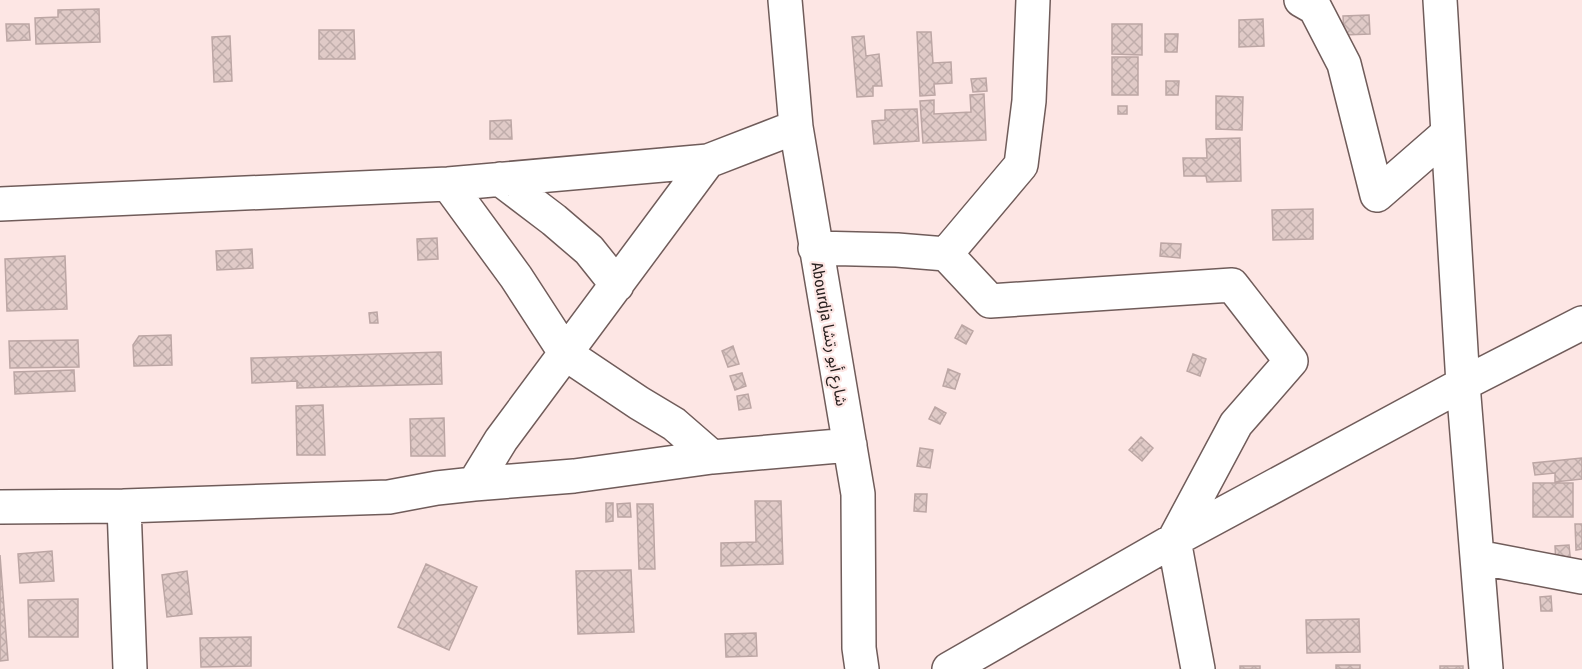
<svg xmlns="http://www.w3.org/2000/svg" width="1582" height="669" font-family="'Fira Sans Condensed','Noto Sans Arabic',sans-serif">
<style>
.building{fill:url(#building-cross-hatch);stroke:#bca6a4;stroke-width:1.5}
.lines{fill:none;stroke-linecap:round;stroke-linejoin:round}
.minor-casing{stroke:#705c5a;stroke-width:36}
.minor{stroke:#fff;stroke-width:33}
.labels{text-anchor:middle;stroke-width:4.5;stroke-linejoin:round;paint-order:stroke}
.street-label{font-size:16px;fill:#292120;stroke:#fde6e4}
</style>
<defs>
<pattern id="building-cross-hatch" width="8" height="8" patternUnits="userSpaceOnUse" patternTransform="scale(1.5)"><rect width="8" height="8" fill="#e0cac7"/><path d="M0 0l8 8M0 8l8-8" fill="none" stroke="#c0adab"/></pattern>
</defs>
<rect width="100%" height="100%" fill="#fde6e4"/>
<!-- building -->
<path class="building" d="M99,9L100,42L36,44L35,18L58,17V10Z
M1369,15L1370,34L1344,35L1343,16Z
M1263,19L1264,46L1239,47V20Z
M6,24H29L30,40L7,41Z
M1112,24H1142V55L1112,54Z
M319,30H354L355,59H319Z
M917,32H931L933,63L951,62L952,83L934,84L935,95L920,96Z
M1165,34H1178L1177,52H1165Z
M230,36L232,81L214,82L212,37Z
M864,36L866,56L879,54L882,86H873V96L857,97L852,37Z
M1112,57H1138V95H1112Z
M986,78L987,91L973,92L971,79Z
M1166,81H1179L1178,95H1166Z
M984,94L986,140L923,143L920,101L934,100V114L971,112L970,95Z
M1216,96L1243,97L1242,130L1216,129Z
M1118,106H1127V114H1118Z
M917,109L919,141L874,144L872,121L885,120V110Z
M511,120L512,139H490V121Z
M1240,138L1241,181L1207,182L1206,176H1184L1183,158H1207L1206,139Z
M1313,209V239L1273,240L1272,210Z
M437,238L438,259L418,260L417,239Z
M1161,243L1181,244L1180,258L1160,256Z
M252,249L253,268L217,270L216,251Z
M65,256L67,309L7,311L5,259Z
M377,312L378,323H370L369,313Z
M962,325L973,331L966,344L955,338Z
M171,335L172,365L134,366L133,345L139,336Z
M78,340L79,367L10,368L9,341Z
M733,346L739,364L728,367L722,351Z
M441,352L442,384L297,388V381L252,383L251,358Z
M1193,354L1206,359L1200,376L1187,371Z
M948,369L960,374L955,389L943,386Z
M74,370L75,391L15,394L14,372Z
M742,373L746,386L735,390L730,376Z
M748,394L751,408L739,410L737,396Z
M323,405L325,455H297L296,406Z
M935,407L946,413L940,424L929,419Z
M444,418L445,456H411L410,419Z
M1141,437L1153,448L1142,461L1129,450Z
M920,448L933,450L930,468L917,466Z
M1582,458V479L1555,482V473L1535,475L1533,463Z
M1533,483H1573V517H1533Z
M915,494H927L926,512L914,511Z
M755,501H781L783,564L721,566V543L756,542Z
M606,503H613V521L606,522Z
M630,503L631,517H618L617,504Z
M637,504H653L655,569H639Z
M1575,524H1582V549L1576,550Z
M1569,545L1571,565L1556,566L1555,546Z
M52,551L54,581L20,583L18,554Z
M0,555L8,660L0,661Z
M426,564L477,587L449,650L398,627Z
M631,570L634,632L578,634L576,571Z
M187,571L192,614L167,617L162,575Z
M1551,596L1552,611H1541L1540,597Z
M78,599V637H29L28,600Z
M1359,619L1360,652L1307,653L1306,620Z
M756,633L757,656L726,657L725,634Z
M251,637V666L201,667L200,638Z
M1336,665H1360V669H1336Z
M1240,666H1260V669H1240Z
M1440,666H1463V669H1440Z"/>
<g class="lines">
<!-- minor casing -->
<g class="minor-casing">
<path id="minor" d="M785,0L796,127L858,494L859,648L862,669
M1033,0L1029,101L1021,165L946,254L990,301L1232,285L1291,361L1236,424L1174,540L1198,669
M1301,0L1315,8L1344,64L1377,195L1447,134
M1440,0L1463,384L1486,669
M500,179L554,220L589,250L617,285
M448,184L516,277L566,354L639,403L674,424L712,457
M0,204L448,184L708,161L796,127
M815,248L897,250L946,254
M474,484L501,440L708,161
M124,506L130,669
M0,507L124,506L389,497L437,488L474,484L574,476L712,457L850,445
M1477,557L1582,577
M949,669L1174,540L1463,384L1582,323"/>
</g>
<!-- minor -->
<use href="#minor" class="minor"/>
</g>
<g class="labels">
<!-- street labels -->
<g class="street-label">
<text transform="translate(830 334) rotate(80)" y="6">Abourdja شارع أبو رتشا</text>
</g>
</g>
</svg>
